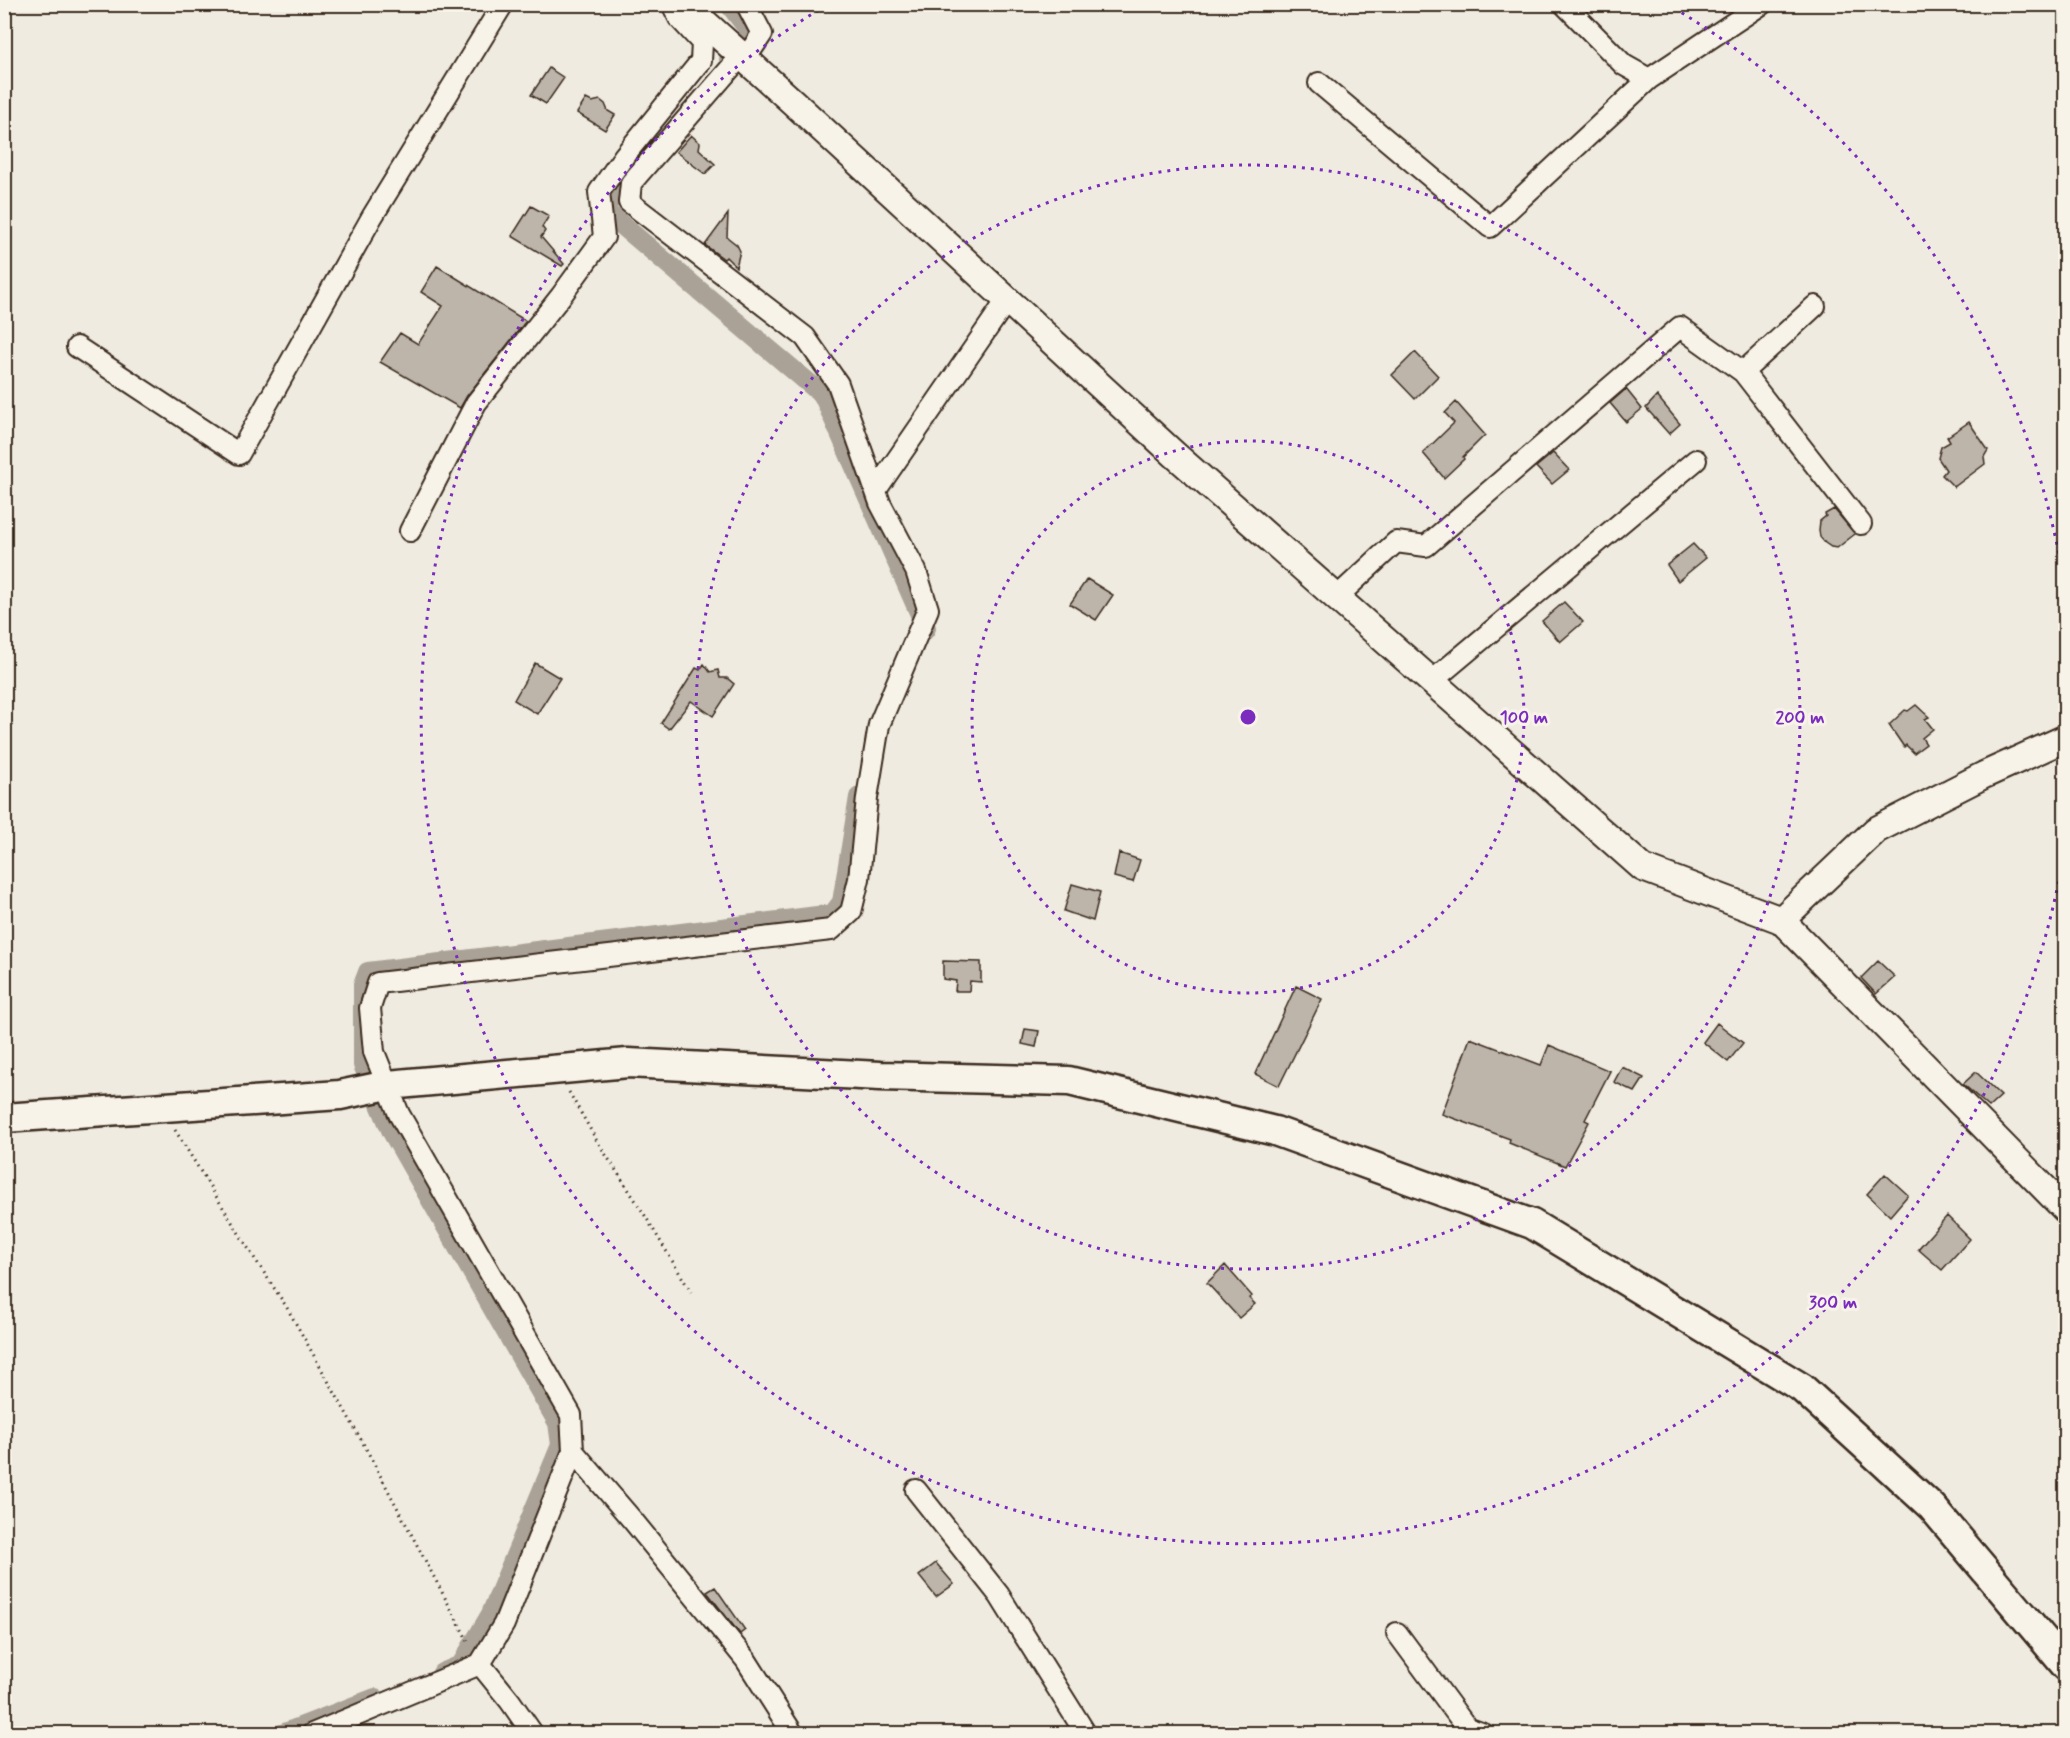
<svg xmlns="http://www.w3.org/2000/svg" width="2070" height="1738" font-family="Mynerve,sans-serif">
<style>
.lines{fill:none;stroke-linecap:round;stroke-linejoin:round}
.canal{stroke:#aaa296;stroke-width:20}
.building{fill:#bdb5aa;stroke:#3b2a1e;stroke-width:1.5}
.minor-casing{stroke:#3b2a1e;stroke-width:24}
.tertiary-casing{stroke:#3b2a1e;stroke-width:30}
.secondary-casing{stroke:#3b2a1e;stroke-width:33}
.path{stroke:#3b2a1e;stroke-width:3;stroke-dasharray:1.5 4.5;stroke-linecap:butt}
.minor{stroke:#f7f3e8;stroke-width:20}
.tertiary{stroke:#f7f3e8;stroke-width:26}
.secondary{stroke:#f7f3e8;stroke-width:28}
.ring{fill:none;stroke:#7b2cbf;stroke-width:3;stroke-dasharray:3 6}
.centre{fill:#7b2cbf;stroke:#f7f3e8;stroke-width:3}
.ring-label{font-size:18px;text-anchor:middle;font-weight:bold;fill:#7b2cbf;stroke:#f7f3e8;stroke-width:6;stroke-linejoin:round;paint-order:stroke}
</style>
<rect width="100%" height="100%" fill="#efebe0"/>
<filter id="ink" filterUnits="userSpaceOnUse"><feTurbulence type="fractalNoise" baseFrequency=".0167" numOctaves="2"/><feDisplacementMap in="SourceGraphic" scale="12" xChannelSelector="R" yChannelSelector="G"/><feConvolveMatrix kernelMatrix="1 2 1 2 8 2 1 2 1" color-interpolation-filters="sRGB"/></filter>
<g filter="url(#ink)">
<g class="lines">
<!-- canal -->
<path class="canal" d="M729,60L751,33L729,4
M638,167L603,209L823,395L926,628L925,630
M442,1673L461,1665L491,1614L561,1445L558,1423L392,1132L363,1065V985L368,972L833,914L842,902L859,797
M282,1734L375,1698"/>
</g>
<!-- building -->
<path class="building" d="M549,68L564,78L546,104L531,95Z
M586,99L592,102L600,100L605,104L608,111L615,115L605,130L577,113Z
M691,135L700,143L699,149L715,164L705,174L676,152Z
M531,206L549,216L542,227L545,231L541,237L564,264L562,266L512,236Z
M728,214L727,237L737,245L740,251L736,267L726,257L724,259L705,245Z
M437,266L526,321L467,396L460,408L380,362L400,333L418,344L443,306L421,292Z
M1415,352L1438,376L1415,399L1392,375Z
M1626,389L1642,409L1626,422L1610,403Z
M1657,396L1680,424L1669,434L1646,408Z
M1456,402L1485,435L1463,457L1464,459L1444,478L1423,453L1454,423L1445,413Z
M1969,422L1988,450L1984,457L1985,464L1954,487L1942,475L1946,470L1938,458L1941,447L1950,442L1947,437Z
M1553,453L1569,470L1552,484L1536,467Z
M1834,509L1855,534L1837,548L1831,547L1825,543L1820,537L1819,530L1820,521L1826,516L1825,514Z
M1693,544L1706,558L1678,581L1667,565Z
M1087,579L1113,595L1096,620L1070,604Z
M1564,602L1583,622L1560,642L1542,621Z
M535,663L560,678L537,714L514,700Z
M704,664L710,672L718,670L720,678H727L734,684L713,716L691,701L669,729L661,723L696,668L700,670Z
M1916,705L1929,717L1925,719L1933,729L1922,738L1926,744L1914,753L1906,745L1904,747L1889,725L1905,710L1908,711Z
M1119,853L1140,860L1133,882L1114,877Z
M1072,884L1100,892L1093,921L1064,911Z
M943,961L981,962V982L970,981L969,991H955L956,981L943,979Z
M1878,961L1895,977L1876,994L1861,978Z
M1296,986L1322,999L1279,1086L1255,1074Z
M1717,1023L1743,1043L1728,1062L1703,1042Z
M1025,1029L1039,1031L1036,1047L1022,1044Z
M1470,1038L1541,1065L1549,1045L1610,1071L1585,1120L1589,1122L1565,1166L1509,1143L1510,1139L1442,1114Z
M1622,1067L1644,1078L1635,1092L1614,1082Z
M1976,1072L2001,1096L1989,1107L1963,1084Z
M1885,1174L1908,1195L1890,1216L1867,1194Z
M1947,1216L1970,1239L1942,1270L1918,1249Z
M1225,1265L1252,1296L1249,1298L1255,1304L1239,1318L1207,1283Z
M936,1563L954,1584L936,1597L919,1576Z
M715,1587L745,1630L740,1634L707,1592Z"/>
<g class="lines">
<!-- minor casing -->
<g class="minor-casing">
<path id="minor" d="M1564,4L1624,65L1649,79
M745,59L762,34L748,7L750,4
M1319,83L1490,227L1649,79L1762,4
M77,347L239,454L372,217L503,4
M1743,372L1861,524
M876,490L1007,300
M410,531L476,403L561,296L604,237L599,192L624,156L701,61L702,43L679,18L672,4
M1337,597L1396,542L1426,546L1680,327L1743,372L1815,306
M1432,681L1696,460
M573,1451L634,1522L746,1660L793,1734
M916,1490L999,1595L1086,1734
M1397,1633L1467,1728L1484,1734
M480,1664L510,1701L533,1734
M312,1734L480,1664L504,1624L573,1451L571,1415L399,1114L374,1052L370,1008L378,983L831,930L851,912L859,879L867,798L879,725L928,609L916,571L880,503L838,384L805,337L629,202L631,183L741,56"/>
</g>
<!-- tertiary casing -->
<g class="tertiary-casing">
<path id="tertiary" d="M684,4L794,103L1174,454L1643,868L1781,920L2066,1210
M1781,920L1876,830L1984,775L2066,738"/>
</g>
<!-- secondary casing -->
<g class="secondary-casing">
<path id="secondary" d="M4,1118L340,1095L388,1085L628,1063L880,1076L1069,1081L1275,1131L1532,1224L1802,1388L1932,1507L2066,1666"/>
</g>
<!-- path -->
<path class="path" d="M569,1092L597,1141L641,1209L691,1292
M175,1130L253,1256L286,1306L363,1443L470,1645"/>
<!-- minor -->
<use href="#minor" class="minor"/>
<!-- tertiary -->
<use href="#tertiary" class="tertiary"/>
<!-- secondary -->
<use href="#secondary" class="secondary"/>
</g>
</g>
<!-- distance rings -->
<g class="ring">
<circle cx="1248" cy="717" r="276"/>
<circle cx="1248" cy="717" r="552"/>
<path d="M2065 846A827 827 0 1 1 822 8M1674 8A827 827 0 0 1 2065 588"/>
</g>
<circle cx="1248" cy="717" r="9" class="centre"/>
<g class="ring-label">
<text x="1524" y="723">100 m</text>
<text x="1800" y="723">200 m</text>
<text x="1833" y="1308">300 m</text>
</g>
<!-- margin -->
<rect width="2070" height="1738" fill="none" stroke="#f7f3e8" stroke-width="24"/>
<rect x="12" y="12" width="2046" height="1714" fill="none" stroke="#3b2a1e" stroke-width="2" filter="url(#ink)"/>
</svg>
